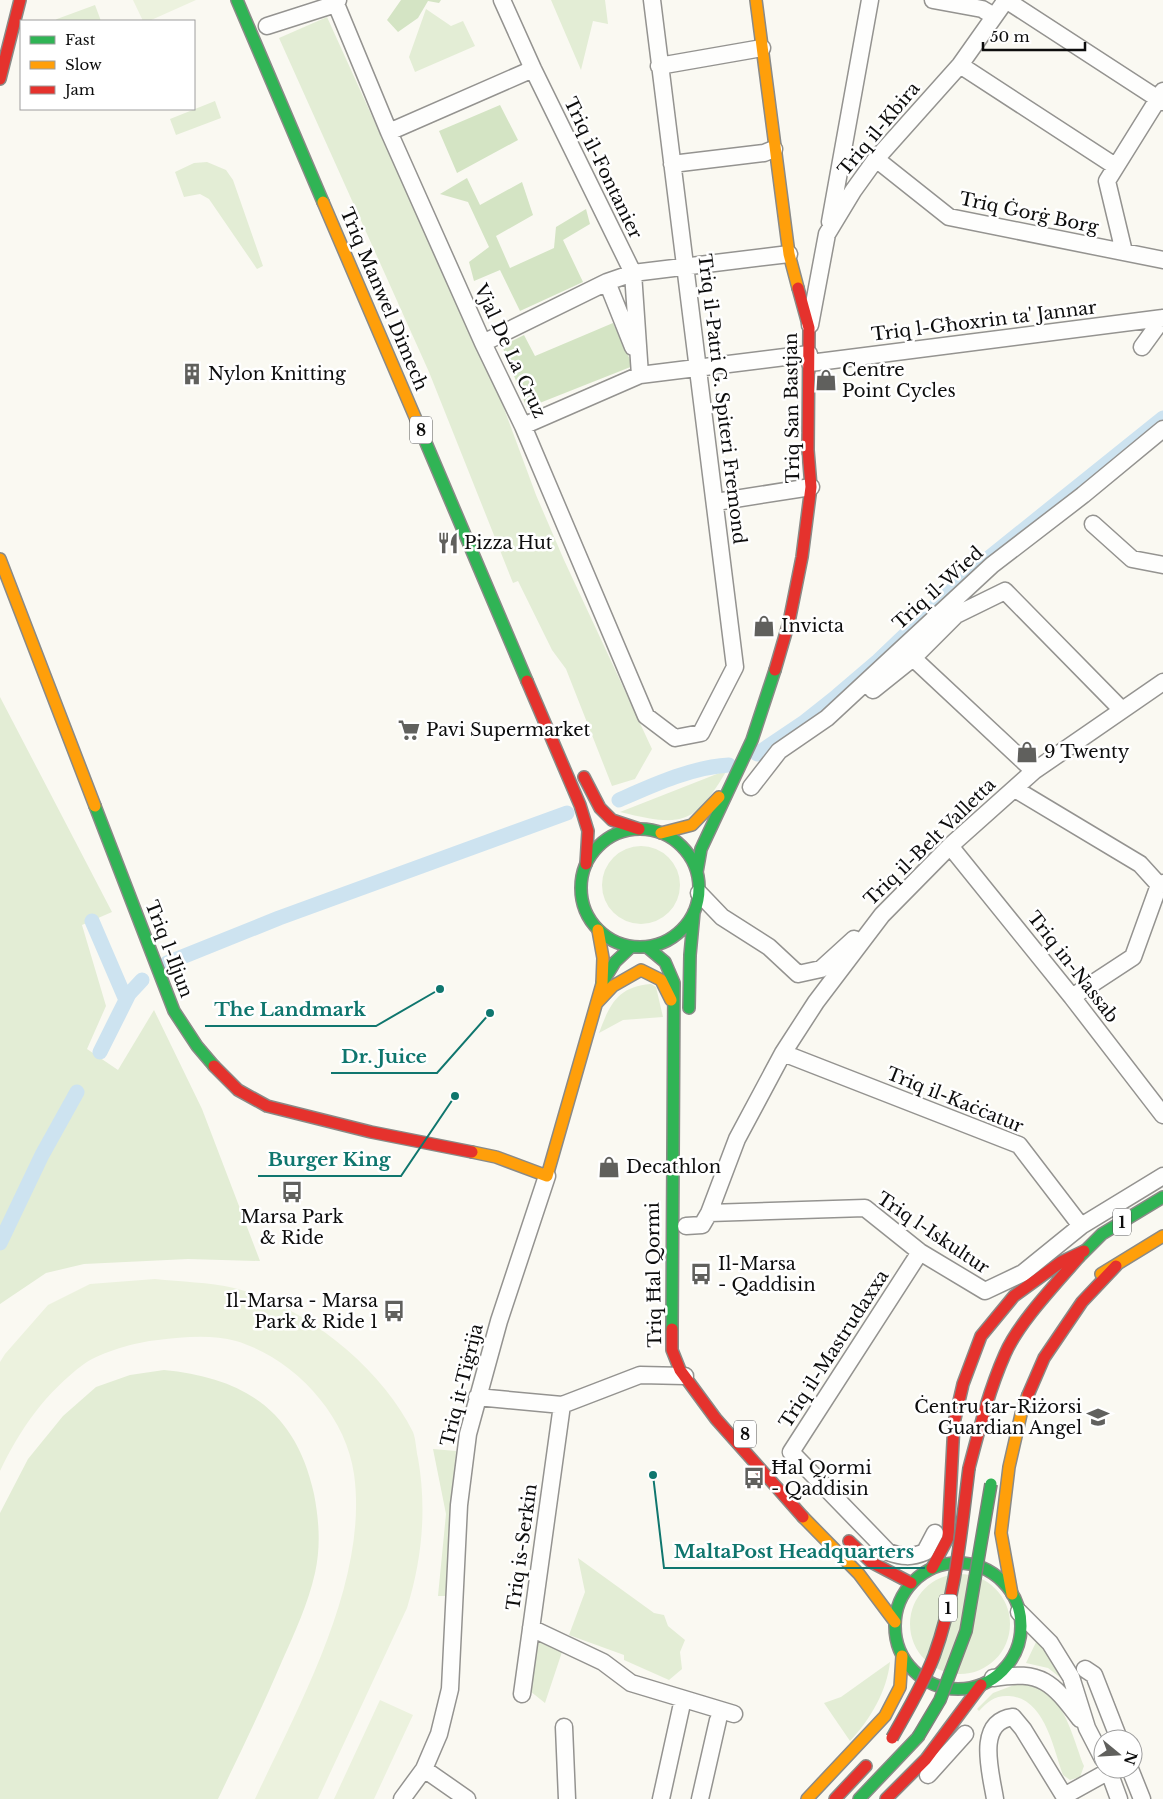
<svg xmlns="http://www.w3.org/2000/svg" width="1163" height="1799" font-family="'Libre Baskerville',serif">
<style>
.green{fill:#e3edd5}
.forest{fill:#d4e4c4}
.pitch{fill:#ecf2de}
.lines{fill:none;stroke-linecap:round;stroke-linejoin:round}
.canal{stroke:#cde3f0;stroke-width:15}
.street-casing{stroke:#949390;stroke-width:19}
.fast-casing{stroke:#8a8a87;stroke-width:14}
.slow-casing{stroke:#8a8a87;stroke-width:14}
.jam-casing{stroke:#8a8a87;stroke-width:14}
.street{stroke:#fefefd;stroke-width:16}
.fast{stroke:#30b455;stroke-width:11}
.slow{stroke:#ff9f0a;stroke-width:11}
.jam{stroke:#e5322d;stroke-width:11}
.fast-bridge-casing{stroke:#81817d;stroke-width:14;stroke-linecap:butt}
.jam-bridge-casing{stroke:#81817d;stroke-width:14;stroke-linecap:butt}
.fast-bridge{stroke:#30b455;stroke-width:11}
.jam-bridge{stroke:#e5322d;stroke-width:11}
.labels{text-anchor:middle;stroke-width:5;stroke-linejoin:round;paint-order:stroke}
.shield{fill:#fff;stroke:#565656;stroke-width:1}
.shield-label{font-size:16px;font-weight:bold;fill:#0d0d0d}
.street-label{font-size:18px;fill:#0d0d0d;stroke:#fff}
.poi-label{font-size:18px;fill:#0d0d0d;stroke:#fff;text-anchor:start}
.leader{fill:none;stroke:#0f766e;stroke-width:2}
.callout-dot{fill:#0f766e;stroke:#fff;stroke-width:2}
.callout-label{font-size:19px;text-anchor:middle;font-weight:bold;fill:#0f766e;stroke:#fff;stroke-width:5;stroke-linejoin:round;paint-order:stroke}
</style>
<rect width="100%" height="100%" fill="#faf9f2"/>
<!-- green -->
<path class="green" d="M551,0H605L608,24L593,21L581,70Z
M95,5L101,21H54L57,19Z
M426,9L451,26L463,21L475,46L415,72L409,57Z
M327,17L502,403L536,495L564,560L652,749L635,779L612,786L566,669L552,650L518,581L513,583L429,372L279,38Z
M215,101L221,118L176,135L170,119Z
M207,162L226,170L233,180L263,266L257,269L209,199L200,194L184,197L175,172L194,163Z
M0,697L112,912L82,925L106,1006L87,1049L118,1070L154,1010L202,1109L260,1261L188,1259L84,1264L46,1273L0,1304Z
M727,770C694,826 682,827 620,812Z
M602 885a39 39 0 1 1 78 0a39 39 0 1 1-78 0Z
M651,984L656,987L663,1017L623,1020L599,1033C610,1004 617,987 651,984Z
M164,1370C245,1378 296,1411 314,1494C319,1520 321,1546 315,1573C308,1604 295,1632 282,1661C262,1708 240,1753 218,1799H0V1513L28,1459L63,1416L96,1387L130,1375Z
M433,1449L456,1451L449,1596H438L446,1514Z
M578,1558L654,1613L664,1615L668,1626L685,1640L680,1652L682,1669L669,1680L624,1660V1655L569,1635L585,1592Z
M910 1624a50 50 0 1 1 100 0a50 50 0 1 1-100 0Z
M537,1638L592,1661L594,1667L562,1652L545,1703L530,1691Z
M1038,1638L1066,1682L1048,1668L1026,1663Z
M890,1662C887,1691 870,1720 850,1741L824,1703L841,1697Z
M1022,1682C1063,1687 1071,1733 1084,1766L1080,1777L1070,1780L1063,1775C1053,1748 1045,1698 1009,1696C996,1695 988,1701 979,1711L977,1709L993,1693Z"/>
<!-- forest -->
<path class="forest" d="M401,0H441L439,3L428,1L418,18L398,32L387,20Z
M500,105L518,140L457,173L439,131Z
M467,178L480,205L522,182L533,215L496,236L510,268L554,248L556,227L586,209L590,224L563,240L583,282L520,311L500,270L474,281L469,262L489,247L468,202L440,194Z
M613,323L633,366L527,408L502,346L524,335L535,356Z"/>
<!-- pitch -->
<path class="pitch" d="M133,0H196L149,21H143Z
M155,1279C181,1282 209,1282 234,1288C305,1306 381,1367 413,1432C416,1440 416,1450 418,1458C427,1509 422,1560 407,1608L318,1799H255C299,1705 369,1581 354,1474C346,1414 293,1358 236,1341C211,1334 183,1337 158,1340C136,1342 101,1352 84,1364C46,1392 20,1429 0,1471V1362L5,1354L48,1305L90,1284Z
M380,1700L413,1715L374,1799H334Z"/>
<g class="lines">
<!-- canal -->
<path class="canal" d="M757,754L803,723L837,696L878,661L970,573L1163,418
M619,800C653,785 692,767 729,765
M92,921L126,1000
M167,963L279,918L567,813
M100,1052L129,994L142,980
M0,1243L42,1155L77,1092"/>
<!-- street casing -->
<g class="street-casing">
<path id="street" d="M502,0L533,69L633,273L640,375
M933,0L982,9L994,16
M1006,0L1163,102
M336,4L389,132L483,343L523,426L646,716L675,738L701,733L735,667L652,0
M267,26L336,4L338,0
M960,65L1115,166
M659,66L762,48
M389,132L533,69
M876,159L949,217L1163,260
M672,164L764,153L774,149
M830,222L870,0
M1124,252L1107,181L1163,91
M607,282L633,347
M810,325L827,234L853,191L876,159L960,65L1006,0
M483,343L607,282L633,273L789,254
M1142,347L1163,318
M810,363L1163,318
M523,426L640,375L809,354
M716,502L811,487
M1093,524L1132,559L1163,565
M913,658L1034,771
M873,690L913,658L956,615L1005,591L1121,709
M751,787L779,751L827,718L992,565L1083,495L1163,429
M1015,789L1140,864L1159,885
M950,846L1072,997L1163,1115
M699,893L722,917L769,947L798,974L821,969L854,939
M1072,997L1133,957L1159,885L1163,883
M783,1053L1019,1145L1081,1226
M709,1213L865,1208L920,1252L985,1291L1023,1273L1081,1226L1163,1176
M686,1226L702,1225L709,1213L737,1139L783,1053L816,1002L882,915L950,846L1034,771L1163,682
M920,1252L791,1452L888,1552C902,1557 911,1558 925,1552L935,1533
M477,1397L562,1405L640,1375L685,1376
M1019,1612L1050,1643L1071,1677L1087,1728L1103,1759
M531,1628L603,1662L631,1683L734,1714
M1085,1669L1094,1675L1119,1739
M993,1678C1042,1670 1052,1682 1080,1719
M522,1694L562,1405
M564,1727L567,1799
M424,1769L467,1799
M1108,1769L1119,1799
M1130,1769L1142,1799
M928,1775L965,1734
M1064,1796L1109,1771
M402,1799L424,1769L439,1734L450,1689L459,1505L468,1434L499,1321L547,1176
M661,1799L683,1699
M700,1799L718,1720
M995,1799C991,1773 975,1722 1013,1717L1023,1729L1066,1799"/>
</g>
<!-- fast casing -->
<g class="fast-casing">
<path id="fast" d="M237,0L323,202
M418,424L527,681
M95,806L174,1011L197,1046L214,1066
M581 888a59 59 0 1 1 118 0a59 59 0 1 1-118 0Z
M697,872L701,849L752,740L775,670
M647,947L665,962L674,983L672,1329
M602,983L615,962L631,947
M689,1008L690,955L694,912
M1079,1257L1102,1234L1163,1197
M895 1626a63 63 0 1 1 126 0a63 63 0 1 1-126 0Z
M859,1799L918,1737"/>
</g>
<!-- slow casing -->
<g class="slow-casing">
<path id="slow" d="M756,0L789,254L798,288
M323,202L418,424
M0,559L95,806
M661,833L692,825L719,797
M597,1003L613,986L641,970L661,980L671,1000
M472,1152L496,1157L547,1176L602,984L603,958L598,930
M1101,1274L1163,1236
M803,1517L859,1574L895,1622
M1012,1594L1001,1533L1009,1467L1022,1410L1028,1395
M807,1799L885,1716L900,1687L902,1656"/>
</g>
<!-- jam casing -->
<g class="jam-casing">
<path id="jam" d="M0,79L20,0
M775,670L789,622L802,557L811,487L808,450L809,328L798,288
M527,681L580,805L588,831L586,864
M584,777L600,808L612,820L639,829
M214,1066L238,1090L267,1106L371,1132L472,1152
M672,1329V1350L680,1370L716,1419L803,1517
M1028,1395L1044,1358L1082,1302L1116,1266
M969,1468C979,1430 989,1390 1005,1354C1019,1322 1056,1284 1079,1257
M849,1541L871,1562L911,1583
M932,1568L948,1538L954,1423L963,1384L981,1336L1014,1296L1061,1262L1084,1251
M835,1799L866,1766
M886,1799L926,1759L981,1685"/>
</g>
<!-- street -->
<use href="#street" class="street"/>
<!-- fast -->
<use href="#fast" class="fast"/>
<!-- slow -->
<use href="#slow" class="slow"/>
<!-- jam -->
<use href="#jam" class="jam"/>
<!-- fast-bridge casing -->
<g class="fast-bridge-casing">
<path id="fast-bridge" d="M918,1737L940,1700L966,1631L991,1484"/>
</g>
<!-- jam-bridge casing -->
<g class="jam-bridge-casing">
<path id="jam-bridge" d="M892,1738C907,1711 923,1685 934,1656C956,1596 961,1531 969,1468"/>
</g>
<!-- fast-bridge -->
<use href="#fast-bridge" class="fast-bridge"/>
<!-- jam-bridge -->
<use href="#jam-bridge" class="jam-bridge"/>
</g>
<!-- icons -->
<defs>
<g id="building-bare" transform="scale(1.725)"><path d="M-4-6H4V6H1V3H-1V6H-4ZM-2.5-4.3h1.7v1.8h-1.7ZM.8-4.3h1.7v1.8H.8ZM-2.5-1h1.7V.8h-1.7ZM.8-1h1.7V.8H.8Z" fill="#60605d" stroke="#fff" stroke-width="2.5" paint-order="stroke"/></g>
<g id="shop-bare" transform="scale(1.725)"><path d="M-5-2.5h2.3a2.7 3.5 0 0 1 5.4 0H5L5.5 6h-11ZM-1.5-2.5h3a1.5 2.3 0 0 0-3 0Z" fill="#60605d" stroke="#fff" stroke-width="2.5" paint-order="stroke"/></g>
<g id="restaurant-bare" transform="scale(1.725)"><path d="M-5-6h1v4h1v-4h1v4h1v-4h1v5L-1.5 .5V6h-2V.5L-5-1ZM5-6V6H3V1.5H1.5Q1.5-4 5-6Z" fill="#60605d" stroke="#fff" stroke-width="2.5" paint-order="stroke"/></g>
<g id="supermarket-bare" transform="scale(1.725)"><path d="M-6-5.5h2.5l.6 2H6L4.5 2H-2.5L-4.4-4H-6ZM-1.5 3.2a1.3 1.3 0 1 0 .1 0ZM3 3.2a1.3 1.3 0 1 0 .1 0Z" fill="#60605d" stroke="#fff" stroke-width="2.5" paint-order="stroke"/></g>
<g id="bus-bare" transform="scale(1.725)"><path d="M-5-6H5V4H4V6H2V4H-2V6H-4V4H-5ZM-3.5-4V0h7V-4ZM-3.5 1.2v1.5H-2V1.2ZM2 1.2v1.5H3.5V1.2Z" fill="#60605d" stroke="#fff" stroke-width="2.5" paint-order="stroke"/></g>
<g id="school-bare" transform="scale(1.725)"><path d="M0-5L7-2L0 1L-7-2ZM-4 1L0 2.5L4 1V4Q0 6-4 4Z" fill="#60605d" stroke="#fff" stroke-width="2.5" paint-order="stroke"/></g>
</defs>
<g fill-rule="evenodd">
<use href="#building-bare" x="192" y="374"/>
<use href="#shop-bare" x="826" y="380"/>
<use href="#restaurant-bare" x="448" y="543"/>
<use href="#shop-bare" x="764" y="626"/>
<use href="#supermarket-bare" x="409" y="730"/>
<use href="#shop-bare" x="1027" y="752"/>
<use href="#shop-bare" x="609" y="1167"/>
<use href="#bus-bare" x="292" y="1192"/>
<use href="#bus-bare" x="701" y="1274"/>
<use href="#bus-bare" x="394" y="1311"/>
<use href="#school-bare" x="1098" y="1417"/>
<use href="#bus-bare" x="754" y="1478"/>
</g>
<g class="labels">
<!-- shield labels -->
<g class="shield">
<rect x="410" y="416.5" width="22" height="27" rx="4"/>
<rect x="1113" y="1208.5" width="18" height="27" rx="4"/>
<rect x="734" y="1420.5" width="22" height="27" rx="4"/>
<rect x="939" y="1594.5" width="18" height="27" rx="4"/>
</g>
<g class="shield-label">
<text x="421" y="436">8</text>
<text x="1122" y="1228">1</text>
<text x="745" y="1440">8</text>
<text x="948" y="1614">1</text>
</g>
<!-- street labels -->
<g class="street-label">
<text transform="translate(879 129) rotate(-50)" y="6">Triq il-Kbira</text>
<text transform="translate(603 168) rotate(64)" y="6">Triq il-Fontanier</text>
<text transform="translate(1029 213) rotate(12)" y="6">Triq Ġorġ Borg</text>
<text transform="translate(384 299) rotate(67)" y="6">Triq Manwel Dimech</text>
<text transform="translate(984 321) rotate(-7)" y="6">Triq l-Għoxrin ta' Jannar</text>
<text transform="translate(510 351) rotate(65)" y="6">Vjal De La Cruz</text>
<text transform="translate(722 399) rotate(83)" y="6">Triq il-Patri G. Spiteri Fremond</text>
<text transform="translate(792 408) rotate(-91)" y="6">Triq San Bastjan</text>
<text transform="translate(938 588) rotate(-42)" y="6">Triq il-Wied</text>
<text transform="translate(930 842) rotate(-44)" y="6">Triq il-Belt Valletta</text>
<text transform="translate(169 949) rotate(69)" y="6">Triq l-Iljun</text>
<text transform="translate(1073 967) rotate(52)" y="6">Triq in-Nassab</text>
<text transform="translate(955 1100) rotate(22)" y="6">Triq il-Kaċċatur</text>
<text transform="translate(933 1233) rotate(34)" y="6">Triq l-Iskultur</text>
<text transform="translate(654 1275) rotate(-91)" y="6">Triq Ħal Qormi</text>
<text transform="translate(834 1349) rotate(-57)" y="6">Triq il-Mastrudaxxa</text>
<text transform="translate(462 1385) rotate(-76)" y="6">Triq it-Tiġrija</text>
<text transform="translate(522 1547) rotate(-82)" y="6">Triq is-Serkin</text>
</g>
<!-- poi labels -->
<g class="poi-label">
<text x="842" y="376">Centre<tspan x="842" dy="21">Point Cycles</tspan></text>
<text x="208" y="380">Nylon Knitting</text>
<text x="464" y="549">Pizza Hut</text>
<text x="781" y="632">Invicta</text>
<text x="426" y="736">Pavi Supermarket</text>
<text x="1044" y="758">9 Twenty</text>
<text x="626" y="1173">Decathlon</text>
<text x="292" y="1223" text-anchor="middle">Marsa Park<tspan x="292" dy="21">&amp; Ride</tspan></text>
<text x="718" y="1270">Il-Marsa<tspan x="718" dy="21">- Qaddisin</tspan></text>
<text x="378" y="1307" text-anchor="end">Il-Marsa - Marsa<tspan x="378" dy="21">Park &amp; Ride 1</tspan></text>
<text x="1082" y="1413" text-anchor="end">Ċentru tar-Riżorsi<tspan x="1082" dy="21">Guardian Angel</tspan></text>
<text x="771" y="1474">Ħal Qormi<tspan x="771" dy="21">- Qaddisin</tspan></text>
</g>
</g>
<!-- callouts -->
<path class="leader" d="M440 989L376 1026H205M490 1013L437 1073H331M455 1096L401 1176H258M653 1475L664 1568H925"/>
<g class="callout-dot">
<circle cx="440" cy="989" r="5"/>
<circle cx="490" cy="1013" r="5"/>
<circle cx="455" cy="1096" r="5"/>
<circle cx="653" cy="1475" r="5"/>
</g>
<g class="callout-label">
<text x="290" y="1016">The Landmark</text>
<text x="384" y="1063">Dr. Juice</text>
<text x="329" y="1166">Burger King</text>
<text x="794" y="1558">MaltaPost Headquarters</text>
</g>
<!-- legend -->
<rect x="20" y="20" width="175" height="90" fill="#ffffff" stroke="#9e9e9e"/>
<rect x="30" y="36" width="25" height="8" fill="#30b455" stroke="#9e9e9e"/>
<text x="65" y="45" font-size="15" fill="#0d0d0d">Fast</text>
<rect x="30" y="61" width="25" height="8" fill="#ff9f0a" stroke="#9e9e9e"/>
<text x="65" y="70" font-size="15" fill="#0d0d0d">Slow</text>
<rect x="30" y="86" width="25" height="8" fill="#e5322d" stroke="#9e9e9e"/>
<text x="65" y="95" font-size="15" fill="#0d0d0d">Jam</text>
<!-- north arrow -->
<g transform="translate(1118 1754) rotate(108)"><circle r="24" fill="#ffffff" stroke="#9e9e9e"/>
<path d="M0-4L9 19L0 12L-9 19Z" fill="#60605d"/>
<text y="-8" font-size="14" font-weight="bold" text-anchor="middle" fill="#0d0d0d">N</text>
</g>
<!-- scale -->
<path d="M983 42v8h102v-8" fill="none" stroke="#0d0d0d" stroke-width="2.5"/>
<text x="990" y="42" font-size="15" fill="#0d0d0d" stroke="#ffffff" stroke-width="4" paint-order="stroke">50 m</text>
</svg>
